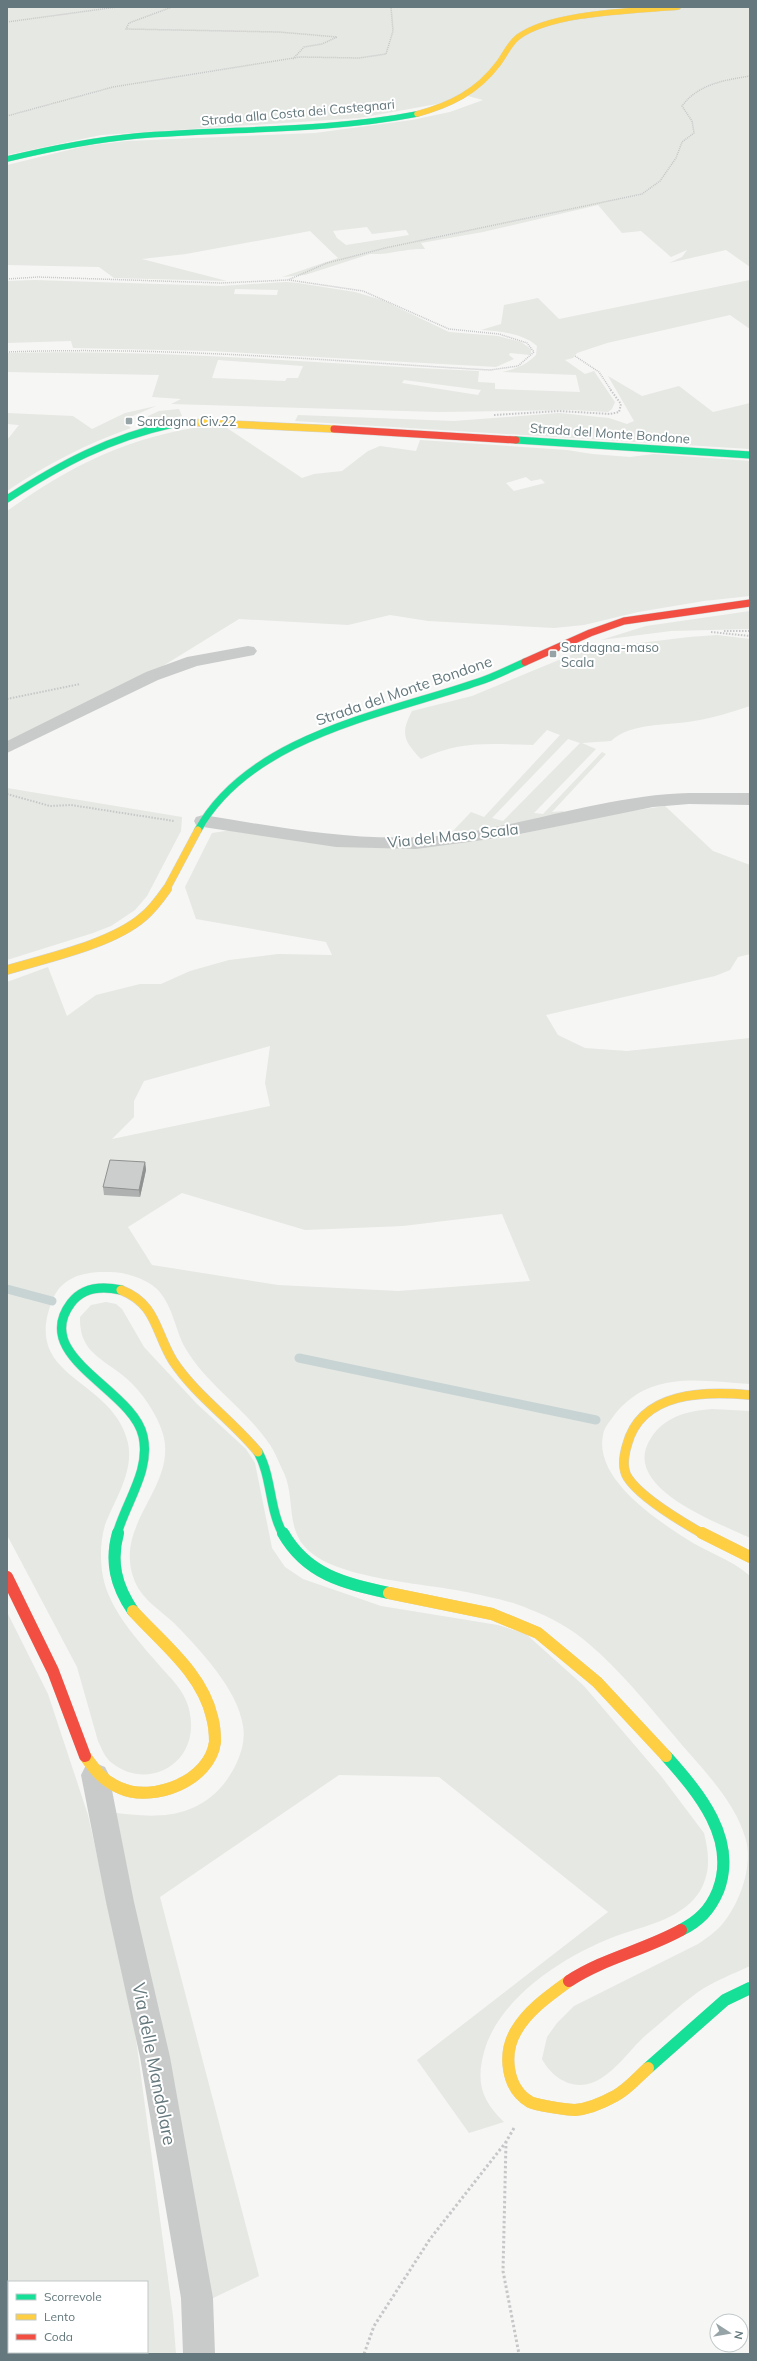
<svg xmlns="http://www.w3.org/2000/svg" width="757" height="2361" font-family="Mulish,sans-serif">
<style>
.green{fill:#e6e8e3;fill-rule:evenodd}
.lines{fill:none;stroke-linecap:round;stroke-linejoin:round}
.stream{stroke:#c8d3d4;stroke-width:9}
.fast-far3-casing{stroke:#d1d2d2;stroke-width:6}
.fast-far2-casing{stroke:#d1d2d2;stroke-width:8}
.fast-far1-casing{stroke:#d1d2d2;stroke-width:10}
.fast-casing{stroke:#d1d2d2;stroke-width:12}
.slow-far3-casing{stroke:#d1d2d2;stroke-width:6}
.slow-far2-casing{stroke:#d1d2d2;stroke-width:8}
.slow-far1-casing{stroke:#d1d2d2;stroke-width:10}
.slow-casing{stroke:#d1d2d2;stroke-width:12}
.jam-far1-casing{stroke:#d1d2d2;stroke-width:8}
.jam-casing{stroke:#d1d2d2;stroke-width:12}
.path-far2{stroke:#c6c7c8;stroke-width:1.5;stroke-dasharray:1 1;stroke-linecap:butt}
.path-far1{stroke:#c6c7c8;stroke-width:2;stroke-dasharray:1.5 1.5;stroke-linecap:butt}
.path{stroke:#c6c7c8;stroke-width:3;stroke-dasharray:2.5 2.5;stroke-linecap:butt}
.street{fill:#c9cbca;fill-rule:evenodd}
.fast-far3{stroke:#16e098;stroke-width:5.5}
.fast-far2{stroke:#16e098;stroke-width:7}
.fast-far1{stroke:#16e098;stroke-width:9}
.fast{stroke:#16e098;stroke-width:12}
.slow-far3{stroke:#ffcf43;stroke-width:5.5}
.slow-far2{stroke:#ffcf43;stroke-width:7}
.slow-far1{stroke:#ffcf43;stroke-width:9}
.slow{stroke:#ffcf43;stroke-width:12}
.jam-far1{stroke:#f24e42;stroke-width:7}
.jam{stroke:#f24e42;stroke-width:12}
.wall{fill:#afb1b1}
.shaded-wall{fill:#8f9090}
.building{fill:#cccece;stroke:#8f9090}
.poi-dot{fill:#97a4a7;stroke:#fff;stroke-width:1.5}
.labels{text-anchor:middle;stroke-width:4;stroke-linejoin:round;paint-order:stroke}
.far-street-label{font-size:13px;fill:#64787d;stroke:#fff}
.far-poi-label{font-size:13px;fill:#64787d;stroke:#fff;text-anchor:start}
.street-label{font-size:15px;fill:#64787d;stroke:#fff}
.near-street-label{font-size:18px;fill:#64787d;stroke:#fff}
</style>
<rect width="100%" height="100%" fill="#f6f6f5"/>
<!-- green -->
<path class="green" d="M7,7H750V267L726,250L669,263L682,257L687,250L671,257L641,231L622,233L598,205L483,232L421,243L425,249C406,248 389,255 370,254L305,275L282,277L338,258L310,231L186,254L142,259L227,281L114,278L99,267L7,265V165L85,146L127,141L315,133L412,120L450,112L483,100L464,95L437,104L359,118L101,135L7,155ZM367,227L372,234L406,230L409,235L346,245L337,238L333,231Z
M34,280L221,286L286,282L298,283L355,292L382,300L449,332L498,336L521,342L531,349V353L530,355L510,353L509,355L514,359L496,367L210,351L73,348L71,341L7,343V281ZM235,289L278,290L277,295L234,294Z
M750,280V329L730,315L607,343L577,353L573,358L565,360L585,374L594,371L615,402L612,409L608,412L571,410L438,412L171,404L181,399L152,397L159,375L7,372V353C165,349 322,364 479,371L478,382L495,383V389L580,392L576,375L502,372C516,369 526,365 536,355L537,346C523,333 499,331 481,330L501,324L504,305L538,298L559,319ZM218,360L303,366L298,378H287L285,381L212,378ZM404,380L481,390L478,395L402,383Z
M608,376L642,396L679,386L713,412L750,403V449L295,421L298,415L454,421L559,413L609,418L627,424L634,421Z
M156,406L128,418L127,425L131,428C86,444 47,464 7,491V440L19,425L7,424V413L73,416L92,429L125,413Z
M179,409L182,416L149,423L148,416L159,411Z
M193,428H227L302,478L314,474L342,471L368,451L380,446L416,451L420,440L567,450L592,454L630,457L654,454L750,461V596L704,601L638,612L584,625L554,628L428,621L390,615L348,625L239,619L158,669L7,741V511C68,468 119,441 193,428ZM526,477L531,481L541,479L545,483L514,491L506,483Z
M750,611V629L671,631L601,640L646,626Z
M717,635L750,639V706C732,712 713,718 694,721C668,726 631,722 611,741L582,743L596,749L534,813L543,814L602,752L606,754L552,812L564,811L558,818L450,834L471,812L484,817L560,735L547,730L533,745C490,744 461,740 421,759C404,741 400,734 412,711L472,696L583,650L689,637ZM568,739L580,743L503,821L492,818Z
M7,788L182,817L181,831L147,896L135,910L111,926L93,933L7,960Z
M665,806L713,851L750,865V954L738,957L730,970L715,976L546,1015L558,1035L585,1048L627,1051L750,1038V1384C700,1381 651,1370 615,1414C611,1420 604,1427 603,1435C594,1478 654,1518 685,1538C706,1552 731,1559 750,1576V1966C733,1974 714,1981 698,1992C680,2005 663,2021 646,2035C630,2049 615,2073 594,2082C573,2091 552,2078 542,2059L547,2037L557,2023L574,2006L698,1944C707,1938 717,1931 724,1922C740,1902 753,1866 746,1840C735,1799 698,1765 672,1733C646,1703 620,1670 589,1644C572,1629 551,1617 529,1609C511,1601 490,1597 471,1593C428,1583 334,1580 305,1547C286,1526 295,1497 284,1473C279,1463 275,1451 268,1442C243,1406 205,1384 183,1344C175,1326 171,1303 157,1289C145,1278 125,1272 109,1272C84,1271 61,1277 52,1301C21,1380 113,1377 128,1443C134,1472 115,1499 105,1525C100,1541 100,1561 103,1577C109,1607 133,1635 153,1658C170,1679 190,1692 191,1723C193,1766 146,1790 112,1763C105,1758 102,1749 98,1741L77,1667L7,1535V982L48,967L67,1016L96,995L140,984H161L190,971L229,960L278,954L332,955L326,942L196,919L185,887L212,833L232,830L376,848H404L504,838L611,814ZM270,1046L265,1083L270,1106L112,1139L134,1117V1101L144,1081ZM182,1193L305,1230L403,1226L502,1214L530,1281L398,1291L278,1285L152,1265L128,1227Z
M106,1302L116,1304L122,1309L144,1347L197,1404L246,1449L255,1463L272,1548L285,1567L303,1579L381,1606L498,1625L526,1634L584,1686L661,1776L704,1833C709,1853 711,1872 700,1891C685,1915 656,1923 631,1931C576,1948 500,1993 484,2052C476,2082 481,2100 504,2122L469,2133L417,2060L608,1912L439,1777L339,1775L160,1897L259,2276L207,2301L110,1812C152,1818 192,1821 223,1785C235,1770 247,1746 243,1726C238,1689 199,1649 174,1623C160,1610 143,1600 135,1582C111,1524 178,1488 163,1434C157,1414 142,1392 126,1378C103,1358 79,1353 80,1317L91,1305Z
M712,1409L750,1411V1538C719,1523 618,1487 651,1438C665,1416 688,1411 712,1409Z
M7,1612L48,1694L88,1815L134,2024L173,2316L176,2354H7ZM9,2282H147V2352H9Z"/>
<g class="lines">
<!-- stream -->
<path class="stream" d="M7,1289L52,1301
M299,1358L596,1420"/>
<!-- fast-far3 casing -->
<g class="fast-far3-casing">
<path id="fast-far3" d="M7,159C49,149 92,140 136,136C230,128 324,132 417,114"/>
</g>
<!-- fast-far2 casing -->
<g class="fast-far2-casing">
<path id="fast-far2" d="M516,440L750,455
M7,499C61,464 109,438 173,424
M198,830C250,736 385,714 478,682C494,677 509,669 525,662"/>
</g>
<!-- fast-far1 casing -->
<g class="fast-far1-casing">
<path id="fast-far1" d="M258,1452C272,1477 269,1509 283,1534
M117,1534C126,1502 151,1470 143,1436C133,1389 30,1357 71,1303C83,1287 103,1286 121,1290"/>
</g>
<!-- fast casing -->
<g class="fast-casing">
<path id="fast" d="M118,1533C110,1562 116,1586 133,1611
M283,1533C307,1575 344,1583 389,1593
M666,1756C699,1793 738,1839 718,1891C710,1910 699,1921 681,1930
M648,2068L725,2000L750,1988"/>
</g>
<!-- slow-far3 casing -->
<g class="slow-far3-casing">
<path id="slow-far3" d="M417,114C450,105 477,92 498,64C505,55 509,44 518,37C552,12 635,11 678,7"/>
</g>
<!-- slow-far2 casing -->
<g class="slow-far2-casing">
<path id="slow-far2" d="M173,424L184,422L334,429
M166,890L198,830"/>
</g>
<!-- slow-far1 casing -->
<g class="slow-far1-casing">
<path id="slow-far1" d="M7,970C47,958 112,944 143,917C153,909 160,899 167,889
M121,1290C157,1304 155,1332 173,1361C196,1396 232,1420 258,1452
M703,1534C682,1522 641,1498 628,1478C622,1469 624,1455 627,1445C641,1391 705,1391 750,1395"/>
</g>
<!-- slow casing -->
<g class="slow-casing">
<path id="slow" d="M702,1533L750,1557
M389,1593L492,1614L538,1633L597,1682L666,1756
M85,1756C95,1770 103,1781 120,1788C153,1803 210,1781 215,1742C215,1735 214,1724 212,1717C202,1673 162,1643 133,1611
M569,1981C550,1995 528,2010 516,2031C503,2053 506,2088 530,2102C535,2105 568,2110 575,2110C588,2109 604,2102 615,2096C627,2090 638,2077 648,2068"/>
</g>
<!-- jam-far1 casing -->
<g class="jam-far1-casing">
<path id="jam-far1" d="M334,429L516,440
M525,662L590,633L624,621L750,603"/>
</g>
<!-- jam casing -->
<g class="jam-casing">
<path id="jam" d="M7,1577L53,1671L85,1756
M569,1981C604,1958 645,1950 681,1930"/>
</g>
<!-- path-far2 -->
<path class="path-far2" d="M172,7L129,23L126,29L279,32L337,37L322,44L304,47L293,59
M7,22L117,7
M7,116L113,87L300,57L359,58L386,54L393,31L391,7
M7,279L38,277L221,283L288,280L327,263L385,248L642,194L660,181L676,158L682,142L694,133L692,121L682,106C698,84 725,80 750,76
M7,352C168,346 329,361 490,370L518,366L534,352L527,343L499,334L449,329L363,291L289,280
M575,356L599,372L611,390"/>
<!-- path-far1 -->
<path class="path-far1" d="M494,415L559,411L610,414L619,412L621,404L610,389
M724,631H750
M711,632L750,636
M7,699L80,684
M7,794L50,806L71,805L174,821"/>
<!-- path -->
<path class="path" d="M514,2128L506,2142L503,2271L519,2354
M364,2354L374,2326L430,2239L506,2142"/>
<!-- street -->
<path class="street" d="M248,646L254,647L257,651L254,655L197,666L158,680L7,753V741L146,672L187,657Z
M689,793H750V805L689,804L653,807L506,837L416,849L336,847L203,827L196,825L194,821L196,817L203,815C284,828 365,844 447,835C528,825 608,795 689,793Z
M95,1763L105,1767L109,1775L134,1902L170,2057L213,2298L215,2354H183L181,2298L140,2057L106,1902L81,1775L85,1767Z"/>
<!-- fast-far3 -->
<use href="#fast-far3" class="fast-far3"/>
<!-- fast-far2 -->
<use href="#fast-far2" class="fast-far2"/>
<!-- fast-far1 -->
<use href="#fast-far1" class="fast-far1"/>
<!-- fast -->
<use href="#fast" class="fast"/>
<!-- slow-far3 -->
<use href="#slow-far3" class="slow-far3"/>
<!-- slow-far2 -->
<use href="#slow-far2" class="slow-far2"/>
<!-- slow-far1 -->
<use href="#slow-far1" class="slow-far1"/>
<!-- slow -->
<use href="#slow" class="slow"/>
<!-- jam-far1 -->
<use href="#jam-far1" class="jam-far1"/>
<!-- jam -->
<use href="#jam" class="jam"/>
</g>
<!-- wall -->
<path class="wall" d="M145,1162L146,1170L140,1197L104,1195L103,1187Z"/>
<!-- shaded-wall -->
<path class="shaded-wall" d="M145,1162L146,1170L140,1197L139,1190Z"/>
<!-- building -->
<path class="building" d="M110,1160L145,1162L139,1190L103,1187Z"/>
<!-- markers -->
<g class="poi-dot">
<rect x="125" y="417" width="8" height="8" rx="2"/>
<rect x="549" y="650" width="8" height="8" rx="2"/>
</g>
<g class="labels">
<!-- far-street labels -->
<g class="far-street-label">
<text transform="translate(298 112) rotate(-5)" y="5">Strada alla Costa dei Castegnari</text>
<text transform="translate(610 433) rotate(4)" y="5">Strada del Monte Bondone</text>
</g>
<!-- far-poi labels -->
<g class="far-poi-label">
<text x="137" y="426">Sardagna Civ.22</text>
<text x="561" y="652">Sardagna-maso<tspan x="561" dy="15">Scala</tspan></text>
</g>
<!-- street labels -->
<g class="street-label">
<text transform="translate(404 691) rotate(-19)" y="5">Strada del Monte Bondone</text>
<text transform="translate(453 836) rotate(-6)" y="5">Via del Maso Scala</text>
</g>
<!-- near-street labels -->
<g class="near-street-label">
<text transform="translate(154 2064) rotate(79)" y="6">Via delle Mandolare</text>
</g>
</g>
<!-- border -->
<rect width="757" height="2361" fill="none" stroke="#64787d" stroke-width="16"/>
<!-- legend -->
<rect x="8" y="2281" width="140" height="72" fill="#ffffff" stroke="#c1c9cb"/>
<rect x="16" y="2294" width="20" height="6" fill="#16e098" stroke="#c1c9cb"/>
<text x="44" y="2301" font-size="12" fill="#64787d">Scorrevole</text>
<rect x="16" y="2314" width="20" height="6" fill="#ffcf43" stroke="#c1c9cb"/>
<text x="44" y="2321" font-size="12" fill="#64787d">Lento</text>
<rect x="16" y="2334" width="20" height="6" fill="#f24e42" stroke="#c1c9cb"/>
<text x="44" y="2341" font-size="12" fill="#64787d">Coda</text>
<!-- north arrow -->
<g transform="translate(729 2333) rotate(102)"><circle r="19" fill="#ffffff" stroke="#c1c9cb"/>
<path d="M0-3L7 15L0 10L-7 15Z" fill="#97a4a7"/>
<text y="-6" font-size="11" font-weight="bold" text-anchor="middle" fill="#64787d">N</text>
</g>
</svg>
